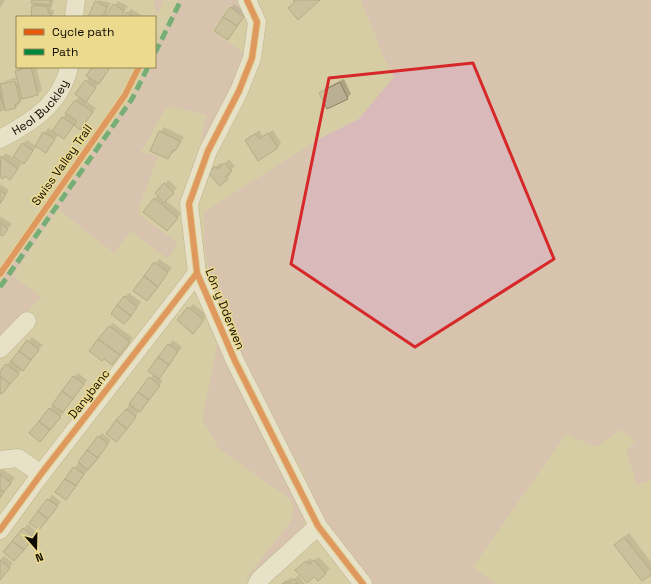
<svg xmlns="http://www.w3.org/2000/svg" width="651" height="584" font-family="'Space Grotesk',sans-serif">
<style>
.green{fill:#d9b9ba}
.shadow{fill:#0003;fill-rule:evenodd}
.building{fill:#baaf92;stroke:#8d815f}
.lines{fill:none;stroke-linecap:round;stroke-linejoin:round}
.minor-casing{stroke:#999170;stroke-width:19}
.minor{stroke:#f9f8f1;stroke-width:18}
.quiet{stroke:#00873e;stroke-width:5;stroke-dasharray:10 5;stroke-linecap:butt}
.cycleway-casing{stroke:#ecda8f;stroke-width:8}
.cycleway{stroke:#e8590c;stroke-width:6}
.marked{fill:none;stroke:#d62828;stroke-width:3;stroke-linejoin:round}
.labels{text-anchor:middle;stroke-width:3;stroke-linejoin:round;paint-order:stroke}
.street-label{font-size:12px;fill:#100b00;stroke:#ecda8f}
</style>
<rect width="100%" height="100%" fill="#d7cda4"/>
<!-- green -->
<path class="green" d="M153,0H164L157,15Z
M179,0H244L254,22L229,6L212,31L250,57L208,144L200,143L206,115L167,106L141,152L158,156L137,213L177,242L173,252L168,259L131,231L114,253L58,209L13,276L41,297L0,340V281L131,98L146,67H155V49Z
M361,0H651V480L637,485L626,452L635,440L620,430L596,447L566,434L473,567L496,584H371L325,523L302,470L240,360L209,272L204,242V212L317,140L359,119L394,77L385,60Z
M217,341L307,513L303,529L265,569L246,578L290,523L294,509L290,499L219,449L202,419L215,357Z"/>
<!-- shadow -->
<path class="shadow" d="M0,0H5L0,8Z
M33,0H54L51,9L54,10L53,17H32L33,6L36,3Z
M98,0L111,3L104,17H89Z
M118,1L128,6L121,17H107Z
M234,4L247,13L228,39L230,8Z
M131,9L141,15L140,17H125Z
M20,67H36L42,90L37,94L23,98L16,108L5,106L0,113V84L4,81L18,77L16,71ZM20,79V81L3,85V82Z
M94,67H110L86,101L96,108L84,125L80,129L74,125L67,134L58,135L46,152L37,146L24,163L23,144L27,140L36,146L48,128L53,131L79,96Z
M344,79L351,94L347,98L320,93L324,89Z
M164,127L184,137L179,146L168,158L151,150L160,132Z
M259,130L263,136L273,130L281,143L277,148L246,140Z
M6,153L22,164L10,178L5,175L3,178L0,176V159Z
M229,159L235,166L229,172L231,174L220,185L209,173L220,163L223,165Z
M169,180L177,188L165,200L181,213L171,226L155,199L158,195L156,193Z
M0,184L9,190L0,204Z
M0,216L12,224L6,231L0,234Z
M159,259L172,268L147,300L135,291Z
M129,293L141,302L128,319L125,297Z
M193,304L207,315L197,328L178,320Z
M113,323L133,338L112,364L109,327Z
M32,337L43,345L0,395V373L11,360L12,361Z
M173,340L182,347L159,378L163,381L120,436L126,409L154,374L149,371Z
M78,373L87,380L63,411L64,412L44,437L31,433Z
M102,433L111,440L66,499L56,492Z
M2,469L15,478L0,497V471Z
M52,495L61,502L43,525L31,523Z
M28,524L37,532L18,556L4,552Z
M629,533L651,562V573L619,541Z
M4,556L13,563L0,580V560Z
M319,557L330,569L318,580L301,566L310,558L313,561Z
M298,575L305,584H283L291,577L293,580Z"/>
<!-- building -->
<path class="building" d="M32,0H51L50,5L31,3Z
M293,0H320L298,20L288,8L295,2Z
M95,1L107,7L103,17H88Z
M113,4L124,11L121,17H105Z
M32,5L48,7V13H51L50,17H31Z
M230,7L244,17L237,26L223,17Z
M127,12L134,17H123Z
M223,17L237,26L228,40L214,31Z
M31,67L38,95L22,99L15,71Z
M92,67H105L109,69L99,84L86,76Z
M85,80L96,88L86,102L75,94Z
M15,81L20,102L15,104L16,108L5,111L0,84Z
M340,82L348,99L327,109L319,93Z
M0,94L4,109L0,110Z
M75,100L93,112L80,130L74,125L77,121L65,113Z
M62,117L74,125L64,139L52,131Z
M159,131L180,141L175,151L173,150L168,159L150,151Z
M43,132L55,139L46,153L35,146Z
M268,133L278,148L258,161L245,140L255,134L259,139Z
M22,143L33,151L24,164L13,157Z
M1,156L18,169L10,180L5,176L3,179L0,177Z
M224,163L232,171L225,177L228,179L220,186L208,173L215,166L218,169Z
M164,183L174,193L164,203L155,193Z
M0,191L6,194L0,204Z
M154,198L178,218L167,231L143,212Z
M0,223L8,229L3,236L0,235Z
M154,262L168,272L158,287L144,276Z
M144,276L158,287L147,301L133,291Z
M124,296L137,307L131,316L117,305Z
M117,305L131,316L124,324L111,314Z
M188,307L204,320L193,334L177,320Z
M109,326L130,342L120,355L98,339Z
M98,339L120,355L112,365L104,359L102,361L89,351Z
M27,340L39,350L31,360L19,351Z
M168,344L178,351L169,365L158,357Z
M19,351L31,360L23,371L11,361Z
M158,357L169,365L159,379L148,371Z
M6,364L19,374L10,384L0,376V371Z
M0,376L10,384L2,394L0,393Z
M73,376L84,384L73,399L62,391Z
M149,377L160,386L149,400L138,392Z
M62,391L73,399L63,412L52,405Z
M138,392L149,400L140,412L129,404Z
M49,408L61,417L50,430L39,421Z
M126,409L136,417L127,429L116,420Z
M116,420L127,429L116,442L106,434Z
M39,421L50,430L40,442L29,433Z
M98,436L108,444L98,458L87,450Z
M87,450L98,458L88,470L78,462Z
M73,467L84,474L76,486L65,479Z
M0,474L11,483L4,492L0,489Z
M65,479L76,486L66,500L55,492Z
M0,489L4,492L0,498Z
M47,499L58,506L48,519L38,511Z
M38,511L48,519L39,530L29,523Z
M23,528L34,537L24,550L12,541Z
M624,537L651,571V575L642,581L614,545Z
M12,541L24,550L14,561L3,552Z
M0,560L10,568L0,580Z
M314,560L326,574L318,581L314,577L307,583L295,570L306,561L309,565Z
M294,579L298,584H282L286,581L288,583Z"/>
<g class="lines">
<!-- minor casing -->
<g class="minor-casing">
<g id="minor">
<path d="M247,0L257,22L252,58L239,91L208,151L189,204L197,273L235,361L318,526L363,584"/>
<path d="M74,17L76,0"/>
<path id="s1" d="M0,139C32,122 61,104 69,67"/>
<path d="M0,349L27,321"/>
<path d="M0,460L18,458L41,474"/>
<path d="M0,530L41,474L197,273"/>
<path d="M257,584L260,579L318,526"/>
</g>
</g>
<!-- minor -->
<use href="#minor" class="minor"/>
<!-- quiet -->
<path class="quiet" d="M155,53L181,0
M0,287L132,99L148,67"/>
<!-- cycleway casing -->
<g class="cycleway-casing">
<path id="cycleway" d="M247,0L257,22L252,58L239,91L208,151L189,204L197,273L235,361L318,526L363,584
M0,274L125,95L139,67
M0,530L41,474L197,273"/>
</g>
<!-- cycleway -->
<use href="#cycleway" class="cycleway"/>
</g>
<!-- marked area -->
<path d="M0 0H651V584H0ZM473,63L554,259L415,347L291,264L329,78Z" fill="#d7cda4" fill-opacity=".55" fill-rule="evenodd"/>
<path class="marked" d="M473,63L554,259L415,347L291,264L329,78Z"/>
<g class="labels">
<!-- street labels -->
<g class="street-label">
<text dy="4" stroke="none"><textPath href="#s1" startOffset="52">Heol Buckley</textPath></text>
<text transform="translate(62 165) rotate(-55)" y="4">Swiss Valley Trail</text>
<text transform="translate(225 309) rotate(68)" y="4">Lôn y Dderwen</text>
<text transform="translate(89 394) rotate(-52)" y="4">Danybanc</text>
</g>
</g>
<!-- legend -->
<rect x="16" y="16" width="140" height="52" fill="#ecda8f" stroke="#948756"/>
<rect x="24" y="29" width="20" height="6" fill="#e8590c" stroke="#948756"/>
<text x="52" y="36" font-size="12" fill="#100b00">Cycle path</text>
<rect x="24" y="49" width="20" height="6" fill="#00873e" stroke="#948756"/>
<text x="52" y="56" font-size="12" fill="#100b00">Path</text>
<!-- north arrow -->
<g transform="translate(36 548) rotate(160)" stroke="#ecda8f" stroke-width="3" paint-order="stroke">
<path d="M0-3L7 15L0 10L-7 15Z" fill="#100b00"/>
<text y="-6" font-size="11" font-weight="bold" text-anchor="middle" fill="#100b00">N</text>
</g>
</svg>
